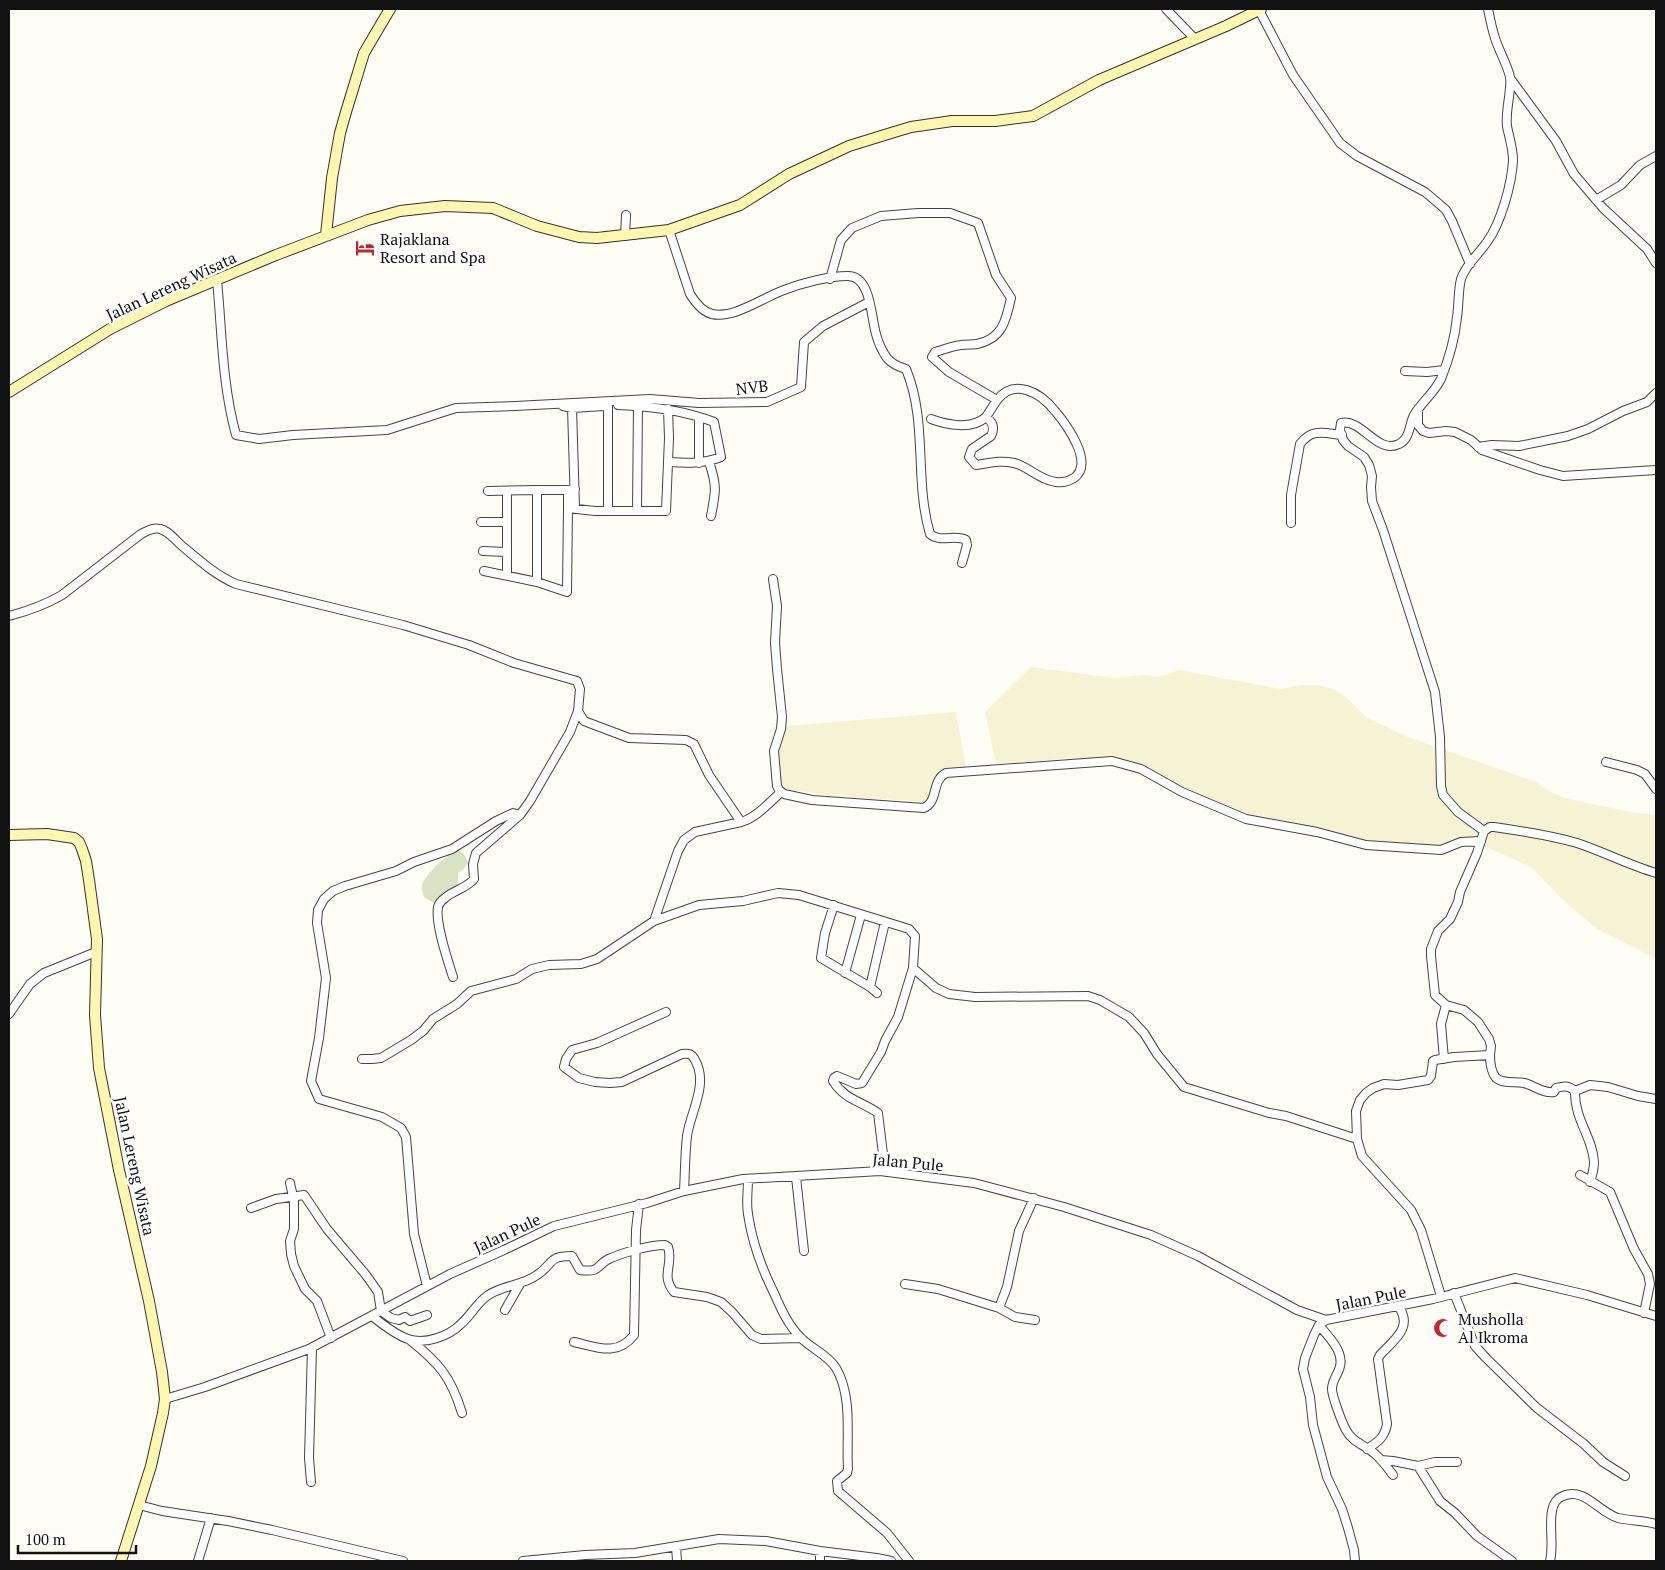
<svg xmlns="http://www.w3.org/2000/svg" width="1665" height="1570" font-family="'PT Serif',serif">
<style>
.farmland{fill:#f6f3d4}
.cemetery{fill:#d9e3c4}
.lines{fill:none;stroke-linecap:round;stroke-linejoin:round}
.street-casing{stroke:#444;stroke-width:10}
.secondary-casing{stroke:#333;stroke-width:12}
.street{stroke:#fff;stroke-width:8}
.secondary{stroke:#fff6b0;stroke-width:10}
.labels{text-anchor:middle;stroke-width:5;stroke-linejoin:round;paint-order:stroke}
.poi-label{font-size:16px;fill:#111;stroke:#fff;text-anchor:start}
.street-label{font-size:16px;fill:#111;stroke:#fff}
</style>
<rect width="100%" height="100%" fill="#fffdf5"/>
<!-- farmland -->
<path class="farmland" d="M1031,667L1114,678L1145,675L1159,677L1179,670L1281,689L1302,685H1317L1333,689L1346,697L1366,717L1408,737L1536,782L1549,791L1564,798L1636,813L1656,815V959L1597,929L1564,901L1535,871L1524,864L1486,847L1464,844L1402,851L1362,850L1314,835L1266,828L1230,816L1172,792L1126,769L1073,758L996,764L985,712Z
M956,712L966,767L945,770L935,777L929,796L923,802L825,795L780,788L773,727Z"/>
<!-- cemetery -->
<path class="cemetery" d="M458,849L464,854L468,863L463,870L458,873V883L453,894L434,903L424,897C423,893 421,889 422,885C426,873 447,855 458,849Z"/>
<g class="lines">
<!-- street casing -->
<g class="street-casing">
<path id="street" d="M1166,9L1195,39
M1259,10L1293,75L1340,143L1357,156L1425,192L1438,203L1446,210L1452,221L1470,264
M1510,78L1556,141L1574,174L1603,208L1647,249L1656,263
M1596,200L1621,185L1640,165L1656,156
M669,230L690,294C695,302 703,312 712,314C734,319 764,297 784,290C802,283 829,276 848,276C871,276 871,317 876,334C878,342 882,351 887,358C892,364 899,367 906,369C928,422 914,480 930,534C940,543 955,534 966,540L967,545L962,563
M625,236L626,215
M830,279L841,240L852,228L881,216L918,213H950L978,223L996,275L1011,298C1006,321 1002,339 977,344C972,345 966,344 961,345C952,346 943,350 935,352L932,357L949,372L997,400C1014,378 1040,392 1055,411C1066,424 1095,463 1074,478C1069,481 1062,483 1056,482C1039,480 1028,466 1014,463C1000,460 990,463 976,465L969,457L972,449L991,436C995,428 993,422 986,417L997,400
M217,280C222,332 222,384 236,435L259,439L293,435L387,430L456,408L515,406L650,399L699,403L767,402L801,387L804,342L823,326L869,302
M1405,371L1427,372L1444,370
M618,405C651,406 683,410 714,422L721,457C703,464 687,463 668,462
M563,406L572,408L604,406
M572,408L575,507
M1418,412V425L1423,431L1429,433L1446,431L1455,432L1471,440L1482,450L1540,470L1563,476L1656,470
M699,417V463
M931,419C947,425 972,430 986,417
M1478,447L1492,445L1519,446L1568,436L1588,429L1623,411L1647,402L1656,393
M709,462C717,485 716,491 711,516
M575,489L568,490V508L595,511H666L669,438L668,409
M488,491L537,490
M507,491V575
M608,510V406
M637,510L638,405
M481,522H506
M1291,523V495L1300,444C1312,428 1324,433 1342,435
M483,551L507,552
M484,571L537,582L567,592L568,508
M773,579L777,606L775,643L777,669L782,717L781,729L774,751L777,786L779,790L784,794L812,800L924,808C939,801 931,781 946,773L1112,761L1141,769L1182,792L1246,819L1317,832L1366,845L1441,850L1461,842L1481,841
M537,582V490H568
M9,616C28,611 45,605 62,595L141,534C147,531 153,527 160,529C169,531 174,539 181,545C199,560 215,575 236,584L403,625L469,645L514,663L577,681L580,689L578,711L570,732L530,801L520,815L476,853L473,864L474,879C467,888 454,890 445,898C442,900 439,903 438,907C435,924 448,961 453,977
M578,711L584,721L629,738L686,740L694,744L709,775L741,822C756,818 770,802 781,792
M1606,762L1637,770L1645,774L1656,789
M1484,831L1458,812L1443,795L1441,786L1440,737L1435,692L1383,530L1372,501L1371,487L1372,476L1369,465L1364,457L1348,446L1343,440L1340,430L1341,423C1362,418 1377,455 1399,444C1410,439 1409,425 1414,415C1422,402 1434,393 1441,379C1449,359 1455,338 1457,317C1459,304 1458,291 1461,279C1466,264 1479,254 1487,242C1501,223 1512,183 1513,160C1513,148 1509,137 1507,126C1505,111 1512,90 1510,77C1507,64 1499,51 1495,38C1492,29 1490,19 1488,9
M834,905L825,933L821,958L870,987L877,993
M654,921L678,851L684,840L695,832L741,822
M913,968L936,988L949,994L975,997L1088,996L1100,1000L1129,1017L1144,1033L1157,1054L1184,1087L1269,1113L1286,1116L1357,1139L1362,1156L1411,1210L1421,1230L1441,1296
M845,973L861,915
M870,987L885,922
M666,1012L597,1043L572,1050L566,1059L564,1067L579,1078L595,1082L610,1083L622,1082L682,1054C689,1053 692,1054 695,1060C709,1084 690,1113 687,1136C685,1154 685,1173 684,1191
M9,1014L30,984L44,973L96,952
M1490,1055L1491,1046L1489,1039L1478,1022L1464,1010L1446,1005L1435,995L1431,956V949L1438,931L1450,919L1458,902L1460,892L1477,853L1484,831L1490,827H1494C1522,831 1550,835 1577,843C1604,852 1629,865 1656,873
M362,1059H372L381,1058L411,1040L423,1031L433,1019L457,1004L471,991L516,979L532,969L549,965L581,964L597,959L654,921L699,905L743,901L778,893L799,895L909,929L915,936L913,968L898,1017L885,1041L881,1052L862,1083L856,1084L837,1076L834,1078L833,1081C845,1100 861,1101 878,1113L883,1154L880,1171
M1444,1059L1441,1024L1446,1005
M1575,1091L1590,1085L1608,1087L1638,1096L1656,1099
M1357,1139L1356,1111L1360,1100L1366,1093L1373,1088L1384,1084L1398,1085L1428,1080L1431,1076L1433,1061L1435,1060L1454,1057L1490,1055C1490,1063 1491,1072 1496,1078C1503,1084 1515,1081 1524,1083C1533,1085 1544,1094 1554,1092L1556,1088C1564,1086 1568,1085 1575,1091C1574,1119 1593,1138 1594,1162C1594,1169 1592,1176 1590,1182
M1580,1175L1610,1192L1634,1249L1648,1274L1650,1284L1644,1313
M796,1177L804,1251
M748,1179C748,1191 746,1203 748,1214C752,1242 761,1267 774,1293C781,1309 788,1325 801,1338C812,1349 828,1355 836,1368C853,1397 846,1436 848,1469L847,1473L837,1481L838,1491L887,1533L909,1561
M290,1183L294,1201V1229L290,1241L291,1254L294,1266L305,1289L317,1301L331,1338
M251,1208L276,1199L304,1195L327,1229L366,1275L378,1292L381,1311L391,1318L399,1320L405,1317L410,1321L427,1315
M905,1284L938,1289L999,1308L1007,1287L1019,1231L1034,1198
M427,1286L414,1234L406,1137L401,1128L382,1117L319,1099L311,1081L319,1038L326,978L317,923L318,910L324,899L333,891L345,886L396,871L414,862L452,849L496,821L513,813L520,815
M1454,1293L1475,1346L1486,1358L1537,1408L1584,1444L1603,1462L1625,1476
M999,1308L1015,1317L1035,1320
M505,1310L520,1284
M372,1316C382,1324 396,1335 408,1339C425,1345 449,1336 461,1324C471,1315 477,1303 487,1296C502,1285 522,1286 537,1275C554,1264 547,1256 572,1256L580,1270C603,1273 595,1264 611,1258C625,1252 650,1245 665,1245L668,1247C674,1264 660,1275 674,1292L707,1297L721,1302L732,1312L752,1335L761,1339L801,1338
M1326,1320L1319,1325L1314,1335L1305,1358L1303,1369L1310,1397L1313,1425L1327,1477L1342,1509L1348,1528L1354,1550L1355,1561
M1319,1325C1325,1333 1336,1343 1339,1353C1345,1370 1332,1376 1332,1389C1332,1396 1342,1423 1346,1430C1352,1442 1365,1445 1375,1454C1382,1460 1387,1467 1393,1475
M410,1340C439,1363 451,1377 462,1413
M574,1342C597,1347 617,1357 634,1335L636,1230L639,1204
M165,1399L205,1387L309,1349L450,1274L504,1250L554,1226L647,1203L684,1191L743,1179L880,1171L974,1183L1064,1207L1151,1235L1198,1256L1297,1310L1326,1320L1433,1299L1515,1278L1587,1295L1656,1316
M1367,1449C1378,1442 1385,1437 1387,1424L1378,1359L1380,1355C1394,1340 1414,1327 1398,1306
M1381,1460L1393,1461L1418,1466L1435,1462H1457
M1418,1466L1440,1501L1455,1513L1477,1536L1512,1561
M311,1482L309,1458L312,1348
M139,1505L162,1511L228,1521L272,1530L403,1561
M676,1546L677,1561
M198,1561L211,1518
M523,1561L585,1555L635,1553L719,1539L766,1541L820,1551L877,1558L891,1561
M820,1561V1551
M1550,1561C1554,1545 1549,1527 1552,1511C1553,1504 1557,1498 1563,1496C1585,1487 1598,1512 1618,1518C1630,1521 1644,1520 1656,1524"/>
</g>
<!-- secondary casing -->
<g class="secondary-casing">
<path id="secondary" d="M326,235L332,178L340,133L346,112L364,53L390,9
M9,392L110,329L166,301L276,255L368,220L400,211L445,206L493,208L537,226L579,237L597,238L669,230L740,205L789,174L849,146L891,133L911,127L952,121H995L1033,116L1099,80L1226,26L1261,9
M9,835L47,834L74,838L79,842L82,849L86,861L89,880L97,939L95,1015L99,1068L119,1170L149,1301L162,1372L165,1399L163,1413L151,1466L121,1561"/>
</g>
<!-- street -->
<use href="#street" class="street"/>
<!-- secondary -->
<use href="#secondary" class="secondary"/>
</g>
<!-- icons -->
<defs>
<g id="hotel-bare" transform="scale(1.5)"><path d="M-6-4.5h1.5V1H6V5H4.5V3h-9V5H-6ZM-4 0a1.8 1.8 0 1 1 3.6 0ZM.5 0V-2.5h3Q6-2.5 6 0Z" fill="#c4262e" stroke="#fff" stroke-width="2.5" paint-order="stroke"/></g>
<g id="mosque-bare" transform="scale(1.5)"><path d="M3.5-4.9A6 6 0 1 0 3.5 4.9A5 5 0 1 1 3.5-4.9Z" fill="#c4262e" stroke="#fff" stroke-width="2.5" paint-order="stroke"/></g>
</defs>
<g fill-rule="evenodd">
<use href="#hotel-bare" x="365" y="248"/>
<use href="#mosque-bare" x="1443" y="1328"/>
</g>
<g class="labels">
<!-- poi labels -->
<g class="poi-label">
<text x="380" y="245">Rajaklana<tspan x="380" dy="18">Resort and Spa</tspan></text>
<text x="1458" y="1325">Musholla<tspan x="1458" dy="18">Al Ikroma</tspan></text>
</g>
<!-- street labels -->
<g class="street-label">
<text transform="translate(171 286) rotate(-25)" y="6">Jalan Lereng Wisata</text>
<text transform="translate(752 387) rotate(-7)" y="6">NVB</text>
<text transform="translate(908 1162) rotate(5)" y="6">Jalan Pule</text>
<text transform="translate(135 1166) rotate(78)" y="6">Jalan Lereng Wisata</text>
<text transform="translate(507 1233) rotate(-25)" y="6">Jalan Pule</text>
<text transform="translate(1371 1298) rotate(-11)" y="6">Jalan Pule</text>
</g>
</g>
<!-- border -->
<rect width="1665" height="1570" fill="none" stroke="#111111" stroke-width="20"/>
<!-- scale -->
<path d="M18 1545v8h118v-8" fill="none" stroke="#111111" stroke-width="2.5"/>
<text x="25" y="1545" font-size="15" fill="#111111" stroke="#ffffff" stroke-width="4" paint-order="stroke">100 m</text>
</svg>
